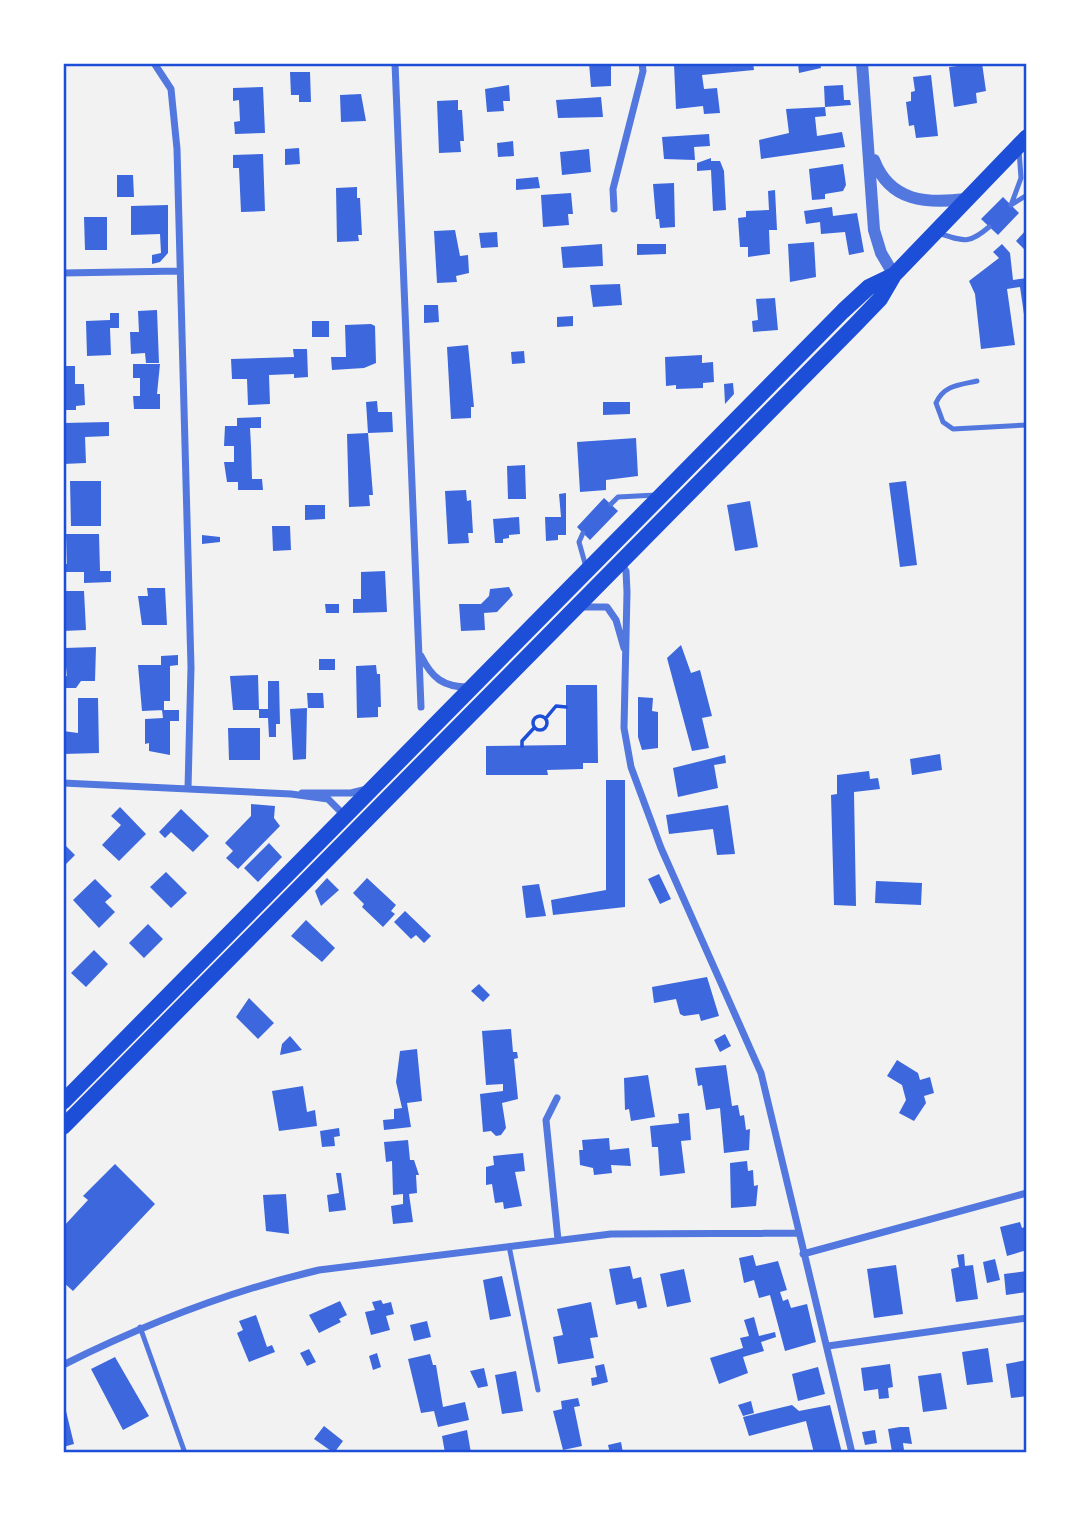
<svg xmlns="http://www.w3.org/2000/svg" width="1090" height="1516" font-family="Karla,sans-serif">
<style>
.building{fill:#3d67dc}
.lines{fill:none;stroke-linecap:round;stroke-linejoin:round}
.path{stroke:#1d4ed8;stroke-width:3.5}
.service{stroke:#5277de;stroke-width:5}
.minor{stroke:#5277de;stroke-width:7}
.tertiary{stroke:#5277de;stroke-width:12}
.primary{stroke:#1d4ed8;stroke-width:16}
.neatline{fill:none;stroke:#1d4ed8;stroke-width:2.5}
</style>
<rect width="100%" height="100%" fill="#f2f2f2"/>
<!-- building -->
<path class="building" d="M589,63H611V86L591,87Z
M753,63L754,70L702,75L704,89L717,88L720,113L704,114L703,106L676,109L674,64Z
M798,63H820L821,68L799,73Z
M982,63L986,91L976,93L977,103L954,107L949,67Z
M290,72H310L311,102H299V95H291Z
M931,75L938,136L916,138L914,125L909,126L906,102L911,101V92L915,91L913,77Z
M509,85L510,101H503L504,111L487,112L485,89Z
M843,85L844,100H850L851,105L825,107L824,86Z
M263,87L265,133L235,134L234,122L240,121L239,100L233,101V88Z
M361,94L366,121L341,122L340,95Z
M601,97L603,117L558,118L556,100Z
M458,100V110H462L464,141H460L461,152L439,153L437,101Z
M825,107L826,116L815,117L817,136L842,132L845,147L761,159L759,140L789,133L786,109Z
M709,134L710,146L694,147L695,160L664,159L662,137Z
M513,141L514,156L498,157L497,143Z
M299,148L300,164L285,165V149Z
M589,149L591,172L562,175L560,152Z
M263,154L265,211L241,212L239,168H233V155Z
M711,158V161H720L724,171L726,210L713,211L711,170L697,171V163Z
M843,164L846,185L843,191L825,194V199L812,200L809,169Z
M117,175H133L134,197H117Z
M538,177L540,188L516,190V179Z
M674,183L675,227L660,228L659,219H656L653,184Z
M357,187V198H360L362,235H358L359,241L337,242L336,188Z
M775,190L777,230H769L770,254L748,257V247H740L738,218L746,217V211L769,210L768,191Z
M571,193L573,214H568L569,225L543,227L541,195Z
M1003,197L1019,213L998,235L981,219Z
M168,205V253L160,262L152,264V255L161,253L160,234L131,235V206Z
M832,207L833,216L857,213L864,252L849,255L845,232L821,234L820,222L806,224L804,211Z
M84,217H107V250H85Z
M1027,229V252L1016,241Z
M455,230L460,256L468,255L469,273L456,276L457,282L437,283L434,231Z
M497,232L498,247L481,248L479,233Z
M814,242L816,277L790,282L788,244Z
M602,244L603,266L563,268L561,247Z
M637,244H666V254L637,255Z
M1002,244L1010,253L1013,280L1027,278V335L1020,287L1007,289L1015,345L981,349L975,294L969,281L999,258L993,252Z
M620,284L622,305L593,307L590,285Z
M775,298L778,330L753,332L752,321L758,320L756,299Z
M424,305H438L439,322L424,323Z
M157,310L159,363H146L145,353L131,354L130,332H139L138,311Z
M110,313H119V328H110L111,355L87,356L86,321L110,320Z
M573,316V326L557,327V317Z
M312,321H329V337H312Z
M371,324L375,326L376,363L364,368L332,370L331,357H346L345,325Z
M468,345L474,407H471V418L451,419L447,347Z
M293,349H307L308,377L294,378V374L269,375L270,404L248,405L247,379H232L231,359L294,357Z
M524,351L525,363L512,364L511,352Z
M702,355V363L713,362L714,382L703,383V388L676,389V385L666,386L665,357Z
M133,364H160L157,394H160V409H134L133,396H140V378H133Z
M63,366H75V384H84L85,405L76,406V410H63Z
M733,383L734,394L725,404L724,384Z
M377,401L378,412H392L393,432L368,433L366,402Z
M603,402H630V414L603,415Z
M261,417V428H250L251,446L252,479H262L263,490H238V482H227L224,462H234V446H224L225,426H237V418Z
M109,422V436L85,437L86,463L63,464V423Z
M368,433L373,495H369L370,506L349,507L347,434Z
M636,438L638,476L606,480V490L580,492L577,442Z
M525,465L526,499H508L507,466Z
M70,481H101V526H71Z
M906,481L917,565L900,567L889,483Z
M466,490L467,501L471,500L473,533H468L469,543L448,544L445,491Z
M566,493V535H558V540L546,541L545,517H561L559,494Z
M604,498L618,511L590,540L577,527Z
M750,501L758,547L735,551L727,505Z
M305,505H325V519L305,520Z
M519,517L520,534L509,535V538L503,539V543H495L493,519Z
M272,526H290L291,550L273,551Z
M66,534H99L100,571H111V582L84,583V572H63V564H67Z
M202,535L220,537V542L202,544Z
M385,571L387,612L353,613V599H361V572Z
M509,587L513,595L497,612L484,613L485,630L461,631L459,604H481L489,596L490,589Z
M147,588H165L167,625H142L138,596H148Z
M63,591H84L86,630L63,631Z
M325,604H339V613H326Z
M681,645L691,673L700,670L712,716L702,718L709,748L692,751L667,658Z
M96,647L95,681H81L76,688H63V677L67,676L64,648Z
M178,655V665L170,666V701H164V710L142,711L138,665H161V656Z
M319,659H335V670H319Z
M376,665L377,674H380L381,707H378V717L357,718L356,666Z
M258,675L259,710H233L230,676Z
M268,681H279L280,724H276V737H269L268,718H259V709H268Z
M566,685H597L598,763H583V769L547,770L548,775H486V746L566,745Z
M307,693H323L324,708H308Z
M638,697L653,698L652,711L658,712V748L642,750L638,737Z
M78,698H98L99,753L63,754V731L78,733Z
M307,708L306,759L293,760L290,709Z
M162,710H179V721H170V755L149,751V743L145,744V719L163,718Z
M228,728H260V760H229Z
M940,754L942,770L912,775L910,759Z
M725,755L726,763L714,765L718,788L678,797L673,768Z
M869,771L870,779L878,778L880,789L854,792L856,906L834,905L831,795L837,794V775Z
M606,780H625V907L553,915L551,900L606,890Z
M251,804L275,806L274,818L280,826L238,869L226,858L233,851L225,843L251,816Z
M728,805L735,854L717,855L713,829L669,834L666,815Z
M120,807L146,834L119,861L102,845L121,825L111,816Z
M181,809L209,836L193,852L171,832L165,838L159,832Z
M63,843L75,855L63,867Z
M269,843L282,857L258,882L244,868Z
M166,872L187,893L171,908L150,887Z
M659,874L671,899L660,904L648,879Z
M327,878L339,890L321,906L315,891Z
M367,878L396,905L391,911L395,914L383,927L362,907L364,904L353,893Z
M95,879L112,896L105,902L115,912L99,928L73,900Z
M876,881L922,883L921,905L875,903Z
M539,884L546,916L526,918L522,886Z
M405,911L431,936L424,943L416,935L411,939L394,922Z
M306,920L335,948L322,962L291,936Z
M148,924L163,939L144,958L129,943Z
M94,950L108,964L86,987L71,973Z
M707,977L719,1016L701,1021L699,1014L684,1016L680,1014L676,999L654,1003L652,987Z
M479,984L490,995L483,1002L471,991Z
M249,998L274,1023L258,1039L236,1017Z
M511,1029L513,1052H517L518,1058L514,1059L518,1099L502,1103L506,1128L501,1135L496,1136L491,1131L483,1132L480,1094L503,1091V1084L486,1085L482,1031Z
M725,1034L731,1046L720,1052L714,1040Z
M290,1036L302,1050L280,1055L282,1044Z
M417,1049L422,1101L407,1103L411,1127L384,1130L383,1120L394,1119V1109L402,1108L396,1082L400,1051Z
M897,1060L918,1073L920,1080L930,1077L934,1093L924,1096L926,1103L914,1121L899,1113L906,1100L902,1085L887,1076Z
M726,1065L732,1106L738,1105L740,1116L744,1115L746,1130L750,1129L749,1150L724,1153L720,1108L706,1110L702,1085L698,1086L695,1068Z
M648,1075L655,1117L631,1121L629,1109L625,1110L624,1078Z
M303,1086L307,1112L315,1110L317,1126L279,1131L272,1091Z
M689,1113L691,1140L681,1141L685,1173L660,1176L658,1147H652L650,1126L679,1123L678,1114Z
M339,1128L340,1136L334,1137L335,1146L322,1147L320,1131Z
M609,1138L610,1150L629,1148L631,1166L611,1165L612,1173L594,1175L593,1168L580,1165L579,1150H583L582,1140Z
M408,1140L410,1160H414L419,1175H416L417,1193L409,1194L413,1222L393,1224L391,1206L403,1204V1194L393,1195L392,1161L386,1162L384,1142Z
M523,1153L525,1171L515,1172L522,1206L504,1209L503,1202L495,1203L492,1184L486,1185V1167L494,1165L493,1156Z
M747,1161L748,1171L753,1170L754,1186L758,1185L756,1206L731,1208L730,1163Z
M115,1164L155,1204L73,1291L63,1282V1227L88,1200L83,1196Z
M336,1173H341L346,1210L329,1212L327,1195L339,1193Z
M286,1194L289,1234L266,1231L263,1195Z
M1020,1222L1022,1228L1027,1226V1250L1007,1256L1000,1227Z
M964,1254L965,1266L973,1265L978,1299L956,1302L951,1269L959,1267L957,1255Z
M753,1255L756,1266L778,1261L787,1290L780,1292L783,1301L788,1299L791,1308L807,1304L816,1342L785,1351L770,1295L759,1298L754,1280L744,1283L739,1258Z
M995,1259L1000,1280L987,1283L983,1262Z
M896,1265L903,1314L874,1318L867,1269Z
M630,1266L633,1279L641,1277L647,1307L638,1309L636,1301L616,1305L609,1269Z
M684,1269L691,1302L667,1307L660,1274Z
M1027,1271V1292L1006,1295L1004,1274Z
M502,1276L511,1316L490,1320L483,1280Z
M381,1300L383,1304L391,1302L394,1314L386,1316L390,1330L371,1335L365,1312L375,1310L372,1302Z
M340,1301L347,1315L339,1319L341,1322L319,1333L309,1315Z
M591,1302L598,1337L590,1338L594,1358L558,1364L553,1337L563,1335L557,1309Z
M256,1315L267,1347L272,1345L275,1352L249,1362L237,1333L243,1330L239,1321Z
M754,1317L759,1336L775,1332L776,1337L761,1342L764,1351L743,1357L748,1373L719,1384L710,1358L743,1348L740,1338L749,1336L744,1320Z
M427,1321L431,1337L414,1341L410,1325Z
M988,1348L993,1382L967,1385L962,1352Z
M309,1349L316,1362L307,1366L300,1353Z
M377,1353L381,1367L373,1370L369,1356Z
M430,1354L433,1365H436L443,1407L465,1402L469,1420L438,1427L434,1411L421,1413L408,1359Z
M115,1357L149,1416L123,1430L91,1369Z
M1027,1360V1396L1011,1398L1006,1364Z
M604,1364L608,1382L592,1386L591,1378L597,1377L595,1366Z
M890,1364L893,1387L888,1388L889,1398L879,1399L878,1389L864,1391L861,1368Z
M818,1367L825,1394L798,1401L792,1374Z
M484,1368L488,1386L478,1388L470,1371Z
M516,1371L523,1411L502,1414L495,1375Z
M941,1373L947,1409L923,1412L918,1376Z
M578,1398L580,1406L574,1407L582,1446L563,1450L553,1411L562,1409L561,1401Z
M751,1401L754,1413L743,1416L738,1405Z
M792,1405L799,1411L830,1405L842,1453H814L806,1421L749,1436L743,1417Z
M66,1411L74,1444L63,1447V1412Z
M324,1426L343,1441L334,1453L314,1439Z
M900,1427H909L912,1444L903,1443L904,1450L892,1452L888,1429Z
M467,1430L471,1453H445L442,1436Z
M875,1430L877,1443L865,1445L862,1432Z
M621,1442L623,1453H610L608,1445Z"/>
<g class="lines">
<!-- path -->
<path class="path" d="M533 723a7 7 0 1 1 14 0a7 7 0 1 1-14 0Z
M546,718L556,706L566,707
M522,746V741L534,728"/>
<!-- service -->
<path class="service" d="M1011,205L1021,178L1019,150
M1011,205L1027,195
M938,233C964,241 968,245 989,227
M977,381C959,385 944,385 936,403L943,422L953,429L1027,425
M611,504L618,497L656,495
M583,533L579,542L586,567
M509,1246L538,1390
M140,1327L185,1453"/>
<!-- minor -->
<path class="minor" d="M154,63L171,89L177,149L191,667L188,789
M395,63L421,707
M614,209L613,189L643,71L642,63
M63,273L179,271
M621,563L626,571L627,592L624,728L631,767L661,848L761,1073L852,1453
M581,607H607L616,620L624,648
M421,656C432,678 443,687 468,687
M63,783L291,794L328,799L344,815
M302,793H351L367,789
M557,1098L546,1120L558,1240
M803,1254L1027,1193
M828,1346L1027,1318
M63,1365C145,1324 229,1291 319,1270L611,1234L798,1233"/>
<!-- tertiary -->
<path class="tertiary" d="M862,63L874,230L881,253L894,275
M874,160C890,202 927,204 966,199"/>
<!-- primary -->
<path class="primary" d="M63,1102L843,311L869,287L894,275
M63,1127L855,325L880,299L894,275L1027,137"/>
</g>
<!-- border -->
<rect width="1090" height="1516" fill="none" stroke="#ffffff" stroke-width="130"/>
<rect x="65" y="65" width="960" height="1386" class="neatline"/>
</svg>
